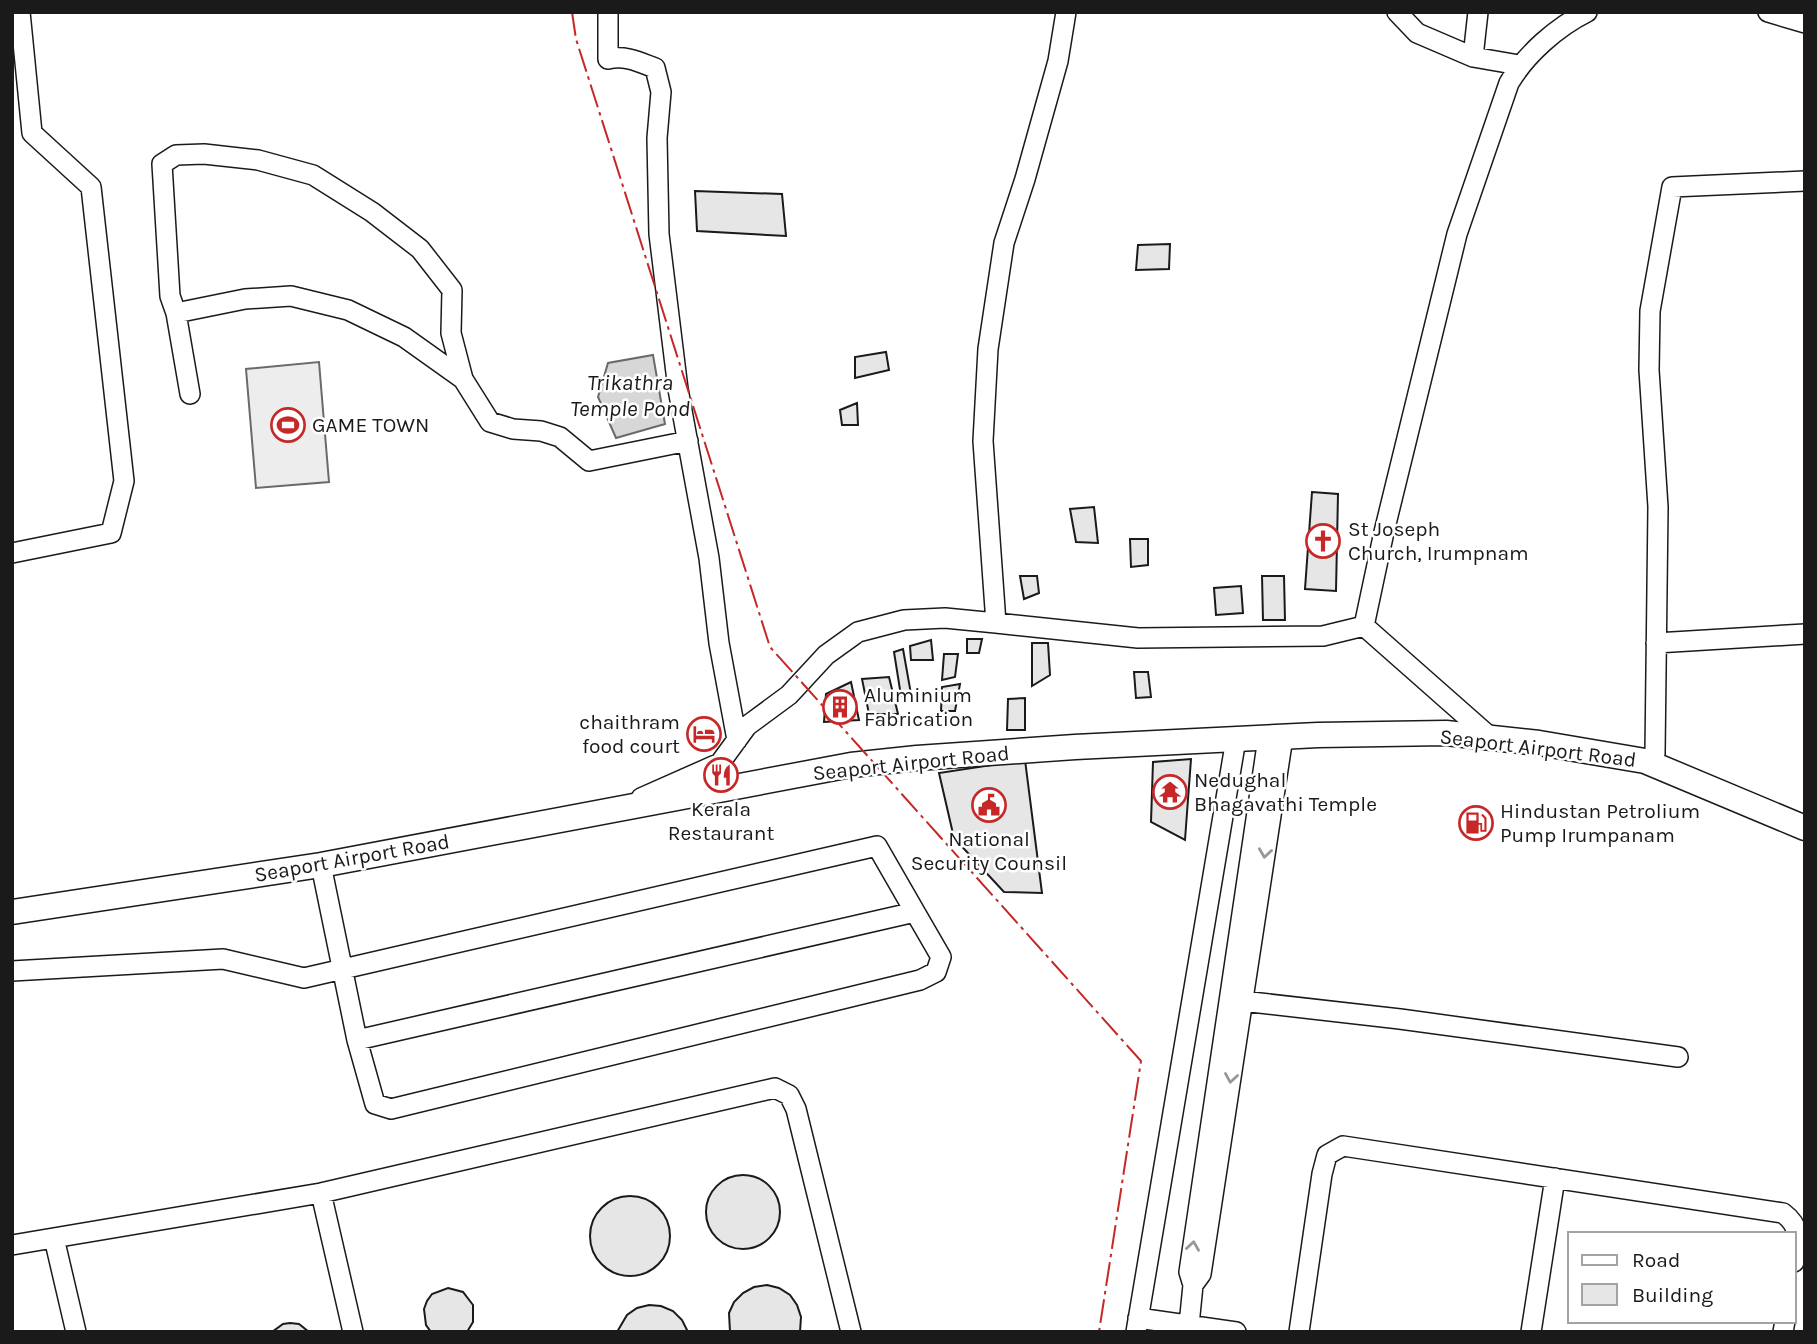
<svg xmlns="http://www.w3.org/2000/svg" width="1817" height="1344" font-family="Karla,sans-serif">
<style>
.built{fill:#ededed;stroke:#6a6a6a;stroke-width:2}
.water{fill:#d7d7d7;stroke:#6a6a6a;stroke-width:2}
.building{fill:#e6e6e6;stroke:#1a1a1a;stroke-width:2}
.lines{fill:none;stroke-linecap:round;stroke-linejoin:round}
.minor-casing{stroke:#1a1a1a;stroke-width:22}
.major-casing{stroke:#1a1a1a;stroke-width:27}
.minor{stroke:#fff;stroke-width:19}
.major{stroke:#fff;stroke-width:24}
.power{stroke:#c62828;stroke-width:2;stroke-dasharray:24 5 3.5 5;stroke-linecap:butt}
.oneway{stroke:#989898}
.labels{text-anchor:middle;stroke-width:5;stroke-linejoin:round;paint-order:stroke}
.poi-label{font-size:21px;fill:#1a1a1a;stroke:#fff;text-anchor:start}
.street-label{font-size:21px;fill:#1a1a1a;stroke:#fff}
.water-label{font-size:23px;font-style:italic;fill:#1a1a1a;stroke:#fff}
</style>
<rect width="100%" height="100%" fill="#fff"/>
<!-- built -->
<path class="built" d="M319,362L329,482L256,488L246,369Z"/>
<!-- water -->
<path class="water" d="M653,355L665,424L616,438L598,397L608,363Z"/>
<!-- building -->
<path class="building" d="M695,191L782,194L786,236L697,231Z
M1170,244L1169,269L1136,270L1138,245Z
M886,352L889,370L855,378V357Z
M857,403L858,425H842L840,410Z
M1312,492L1338,494L1336,591L1305,589Z
M1094,507L1098,543L1076,542L1070,509Z
M1130,539H1148V565L1131,567Z
M1020,576H1037L1039,593L1024,599Z
M1262,576H1284L1285,620H1263Z
M1241,586L1243,613L1216,615L1214,588Z
M967,639H982L979,653H967Z
M931,640L933,660H911L910,646Z
M1032,643H1048L1050,675L1032,686Z
M903,649L911,694L901,696L894,652Z
M944,654H958L955,677L942,680Z
M1134,672H1148L1151,697L1136,698Z
M889,677L898,714H869L862,679Z
M851,682L859,720L824,722L826,694Z
M960,684L955,711H941L942,687Z
M1025,698V730H1007L1008,699Z
M1191,759L1185,840L1151,822L1153,762Z
M1025,760L1042,893L1004,892L954,838L939,773Z
M706 1212a37 37 0 1 1 74 0a37 37 0 1 1-74 0Z
M590 1236a40 40 0 1 1 80 0a40 40 0 1 1-80 0Z
M767,1285L779,1288L790,1295L797,1305L801,1317L800,1332H730L729,1313L734,1302L743,1293L754,1287Z
M448,1288L463,1292L473,1305V1322L467,1332H431L426,1325L424,1309L427,1301L432,1294Z
M649,1305L661,1306L673,1311L682,1320L688,1332H617L627,1315L637,1308Z
M290,1323L299,1324L309,1332H272L283,1324Z"/>
<g class="lines">
<!-- minor casing -->
<g class="minor-casing">
<path id="minor" d="M608,12V59C625,55 639,62 655,68L661,92L657,138L659,234L678,389L709,558L719,643L737,740
M1397,12L1417,33L1473,57L1519,65
M1768,12L1805,23
M1473,57L1478,12
M176,313L190,394
M463,379L404,337L348,310L291,296L245,299L176,313L170,296L162,164L176,155L204,154L258,160L313,175L372,212L420,249L452,290L451,333L463,379L490,422L513,429L541,431L560,437L589,461L688,441
M12,553L111,533L124,481L91,187L32,133L20,12
M996,623L1138,638L1323,636L1364,626L1384,532L1457,234L1509,83C1526,54 1557,27 1587,12
M1364,626L1491,738
M1656,643L1805,634
M1268,738L1189,1272L1193,1285L1201,1274L1283,737
M1653,764L1655,753L1658,507L1649,370L1650,311L1672,187L1805,181
M641,798L720,763L747,726L789,695L826,655L858,632L904,620L945,618L996,623L983,441L988,349L1004,243L1025,179L1058,61L1066,12
M321,865L357,1040L375,1104L391,1109L920,980L936,972L941,957L915,912
M12,971L223,959L304,978L877,846L915,912L357,1040
M1242,1001L1400,1019L1678,1057
M321,1193L353,1332
M54,1238L76,1332
M12,1245L321,1193L775,1088L789,1095L796,1109L851,1332
M1138,1318L1236,1332
M1189,1325L1193,1285
M1136,1332L1236,739
M1299,1332L1322,1174L1327,1155L1343,1146L1783,1213C1802,1227 1798,1241 1794,1262
M1531,1332L1555,1178
M1783,1332L1785,1321"/>
</g>
<!-- major casing -->
<g class="major-casing">
<path id="major" d="M12,912L321,865L851,765L917,758L1075,747L1318,735L1446,733L1539,743L1645,761L1805,828"/>
</g>
<!-- minor -->
<use href="#minor" class="minor"/>
<!-- major -->
<use href="#major" class="major"/>
<!-- power -->
<path class="power" d="M572,12L576,39L770,647L1141,1061L1099,1332"/>
</g>
<!-- one-way arrows -->
<defs><path id="oneway-chevron" d="M-2-3.5L2.5 0L-2 3.5" fill="none" stroke-width="1.6" stroke-linecap="round" stroke-linejoin="round" transform="scale(1.75)"/></defs>
<g class="oneway">
<use href="#oneway-chevron" transform="translate(1265 853) rotate(98)"/>
<use href="#oneway-chevron" transform="translate(1231 1078) rotate(99)"/>
<use href="#oneway-chevron" transform="translate(1193 1246) rotate(-82)"/>
</g>
<!-- icons -->
<defs>
<g id="stadium-ring" transform="scale(1.75)"><circle r="9.5" fill="#fff" stroke="#c62828" stroke-width="1.5"/><path d="M0-5a6.5 5 0 1 0 0 10a6.5 5 0 1 0 0-10ZM-3.5-1.8h7v3.6h-7Z" fill="#c62828"/></g>
<g id="church-ring" transform="scale(1.75)"><circle r="9.5" fill="#fff" stroke="#c62828" stroke-width="1.5"/><path d="M-1.2-6h2.4v3.5h3.3v2.4h-3.3V6h-2.4V-.1h-3.3v-2.4h3.3Z" fill="#c62828"/></g>
<g id="building-ring" transform="scale(1.75)"><circle r="9.5" fill="#fff" stroke="#c62828" stroke-width="1.5"/><path d="M-4-6H4V6H1V3H-1V6H-4ZM-2.5-4.3h1.7v1.8h-1.7ZM.8-4.3h1.7v1.8H.8ZM-2.5-1h1.7V.8h-1.7ZM.8-1h1.7V.8H.8Z" fill="#c62828"/></g>
<g id="hotel-ring" transform="scale(1.75)"><circle r="9.5" fill="#fff" stroke="#c62828" stroke-width="1.5"/><path d="M-6-4.5h1.5V1H6V5H4.5V3h-9V5H-6ZM-4 0a1.8 1.8 0 1 1 3.6 0ZM.5 0V-2.5h3Q6-2.5 6 0Z" fill="#c62828"/></g>
<g id="restaurant-ring" transform="scale(1.75)"><circle r="9.5" fill="#fff" stroke="#c62828" stroke-width="1.5"/><path d="M-5-6h1v4h1v-4h1v4h1v-4h1v5L-1.5 .5V6h-2V.5L-5-1ZM5-6V6H3V1.5H1.5Q1.5-4 5-6Z" fill="#c62828"/></g>
<g id="temple-ring" transform="scale(1.75)"><circle r="9.5" fill="#fff" stroke="#c62828" stroke-width="1.5"/><path d="M0-6L5-2H3V0L6.5 2.5H4V6H1.5V3h-3V6H-4V2.5H-6.5L-3 0V-2H-5Z" fill="#c62828"/></g>
<g id="civic-ring" transform="scale(1.75)"><circle r="9.5" fill="#fff" stroke="#c62828" stroke-width="1.5"/><path d="M-.6-6.5H3V-4.5H.6V-3L4-1V1h2V6H-6V1h2V-1L-.6-3ZM-1.2 2.5V6h2.4V2.5Z" fill="#c62828"/></g>
<g id="fuel-ring" transform="scale(1.75)"><circle r="9.5" fill="#fff" stroke="#c62828" stroke-width="1.5"/><path d="M-5.5-6h7V0h2V4h1.3V-2.5L3-4.5l.8-.8L6-3V5H2.5V1h-1V6h-7ZM-4.2-4.7v3.2H.2V-4.7Z" fill="#c62828"/></g>
</defs>
<g fill-rule="evenodd">
<use href="#stadium-ring" x="288" y="425"/>
<use href="#church-ring" x="1323" y="541"/>
<use href="#building-ring" x="840" y="707"/>
<use href="#hotel-ring" x="704" y="734"/>
<use href="#restaurant-ring" x="721" y="775"/>
<use href="#temple-ring" x="1170" y="792"/>
<use href="#civic-ring" x="989" y="805"/>
<use href="#fuel-ring" x="1476" y="823"/>
</g>
<g class="labels">
<!-- poi labels -->
<g class="poi-label">
<text x="312" y="432">GAME TOWN</text>
<text x="1348" y="536">St Joseph<tspan x="1348" dy="24">Church, Irumpnam</tspan></text>
<text x="864" y="702">Aluminium<tspan x="864" dy="24">Fabrication</tspan></text>
<text x="680" y="729" text-anchor="end">chaithram<tspan x="680" dy="24">food court</tspan></text>
<text x="1194" y="787">Nedughal<tspan x="1194" dy="24">Bhagavathi Temple</tspan></text>
<text x="721" y="816" text-anchor="middle">Kerala<tspan x="721" dy="24">Restaurant</tspan></text>
<text x="1500" y="818">Hindustan Petrolium<tspan x="1500" dy="24">Pump Irumpanam</tspan></text>
<text x="989" y="846" text-anchor="middle">National<tspan x="989" dy="24">Security Counsil</tspan></text>
</g>
<!-- street labels -->
<g class="street-label">
<text transform="translate(1538 748) rotate(7)" y="7">Seaport Airport Road</text>
<text transform="translate(911 763) rotate(-6)" y="7">Seaport Airport Road</text>
<text transform="translate(352 858) rotate(-10)" y="7">Seaport Airport Road</text>
</g>
<!-- water labels -->
<g class="water-label">
<text x="630" y="390">Trikathra<tspan x="630" dy="26">Temple Pond</tspan></text>
</g>
</g>
<!-- border -->
<rect width="1817" height="1344" fill="none" stroke="#1a1a1a" stroke-width="28"/>
<!-- legend -->
<rect x="1568" y="1232" width="228" height="91" fill="#ffffff" stroke="#a3a3a3" stroke-width="2"/>
<rect x="1582" y="1255" width="35" height="10" fill="#ffffff" stroke="#a3a3a3" stroke-width="2"/>
<text x="1632" y="1267" font-size="21" fill="#1a1a1a">Road</text>
<rect x="1582" y="1284" width="35" height="21" fill="#e6e6e6" stroke="#a3a3a3" stroke-width="2"/>
<text x="1632" y="1302" font-size="21" fill="#1a1a1a">Building</text>
</svg>
